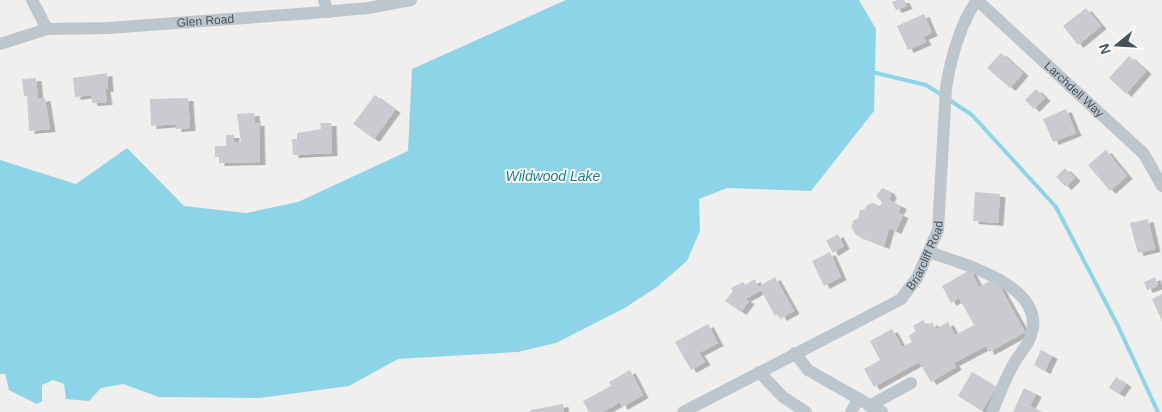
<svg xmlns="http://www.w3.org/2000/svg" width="1162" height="412" font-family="Helvetica,sans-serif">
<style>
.water{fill:#8ed4e8}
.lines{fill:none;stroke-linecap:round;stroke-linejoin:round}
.stream{stroke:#8ed4e8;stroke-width:4}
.building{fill:#c9cbd1;filter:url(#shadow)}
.minor{stroke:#bdc6cd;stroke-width:12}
.labels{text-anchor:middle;stroke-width:4;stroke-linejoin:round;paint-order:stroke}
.street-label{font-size:12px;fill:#47525b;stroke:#fff}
.water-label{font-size:14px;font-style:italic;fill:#137d9b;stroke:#fff}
</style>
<defs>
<filter id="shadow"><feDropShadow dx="5.5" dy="3" stdDeviation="0" flood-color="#0004"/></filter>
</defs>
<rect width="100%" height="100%" fill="#f1eeee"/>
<!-- water -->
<path class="water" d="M566,0H859L876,29L874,111L811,191L727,188L699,199L700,231L687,261L657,287L623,309L556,343L518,352L398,359L349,386L260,398L159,397L123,384L101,388L89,401L66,399L64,384L53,380L42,385V401L37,404L9,390L5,374H0V160L76,184L127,148L184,206L246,213L298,202L408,151L412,69Z"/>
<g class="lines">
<!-- stream -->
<path class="stream" d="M872,72L926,85L942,95
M948,99L972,115L1056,207L1118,326L1158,412"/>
</g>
<!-- building -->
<path class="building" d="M898,0H904L907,6L896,10L892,2Z
M1086,8L1101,26L1078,45L1063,26Z
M924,14L932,33L923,37L926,42L908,50L897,26Z
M1001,53L1023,73L1010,88L987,68Z
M1129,56L1146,71L1126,94L1109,78Z
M107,73L108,89H105L107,102L92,103L91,95L75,97L73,78Z
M36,78L38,99L45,98L50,129L29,131L27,96H24L22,79Z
M1036,89L1045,98L1034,109L1025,100Z
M375,95L395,110L374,139L353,124Z
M188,98L190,128L176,129V124L151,126L150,99Z
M1066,109L1076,133L1053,142L1043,119Z
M254,113L255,123H259L260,162L219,163V157H215V146H226V135H234V142H241L237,114Z
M320,123H331L332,153L293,155L292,139H297V133L321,129Z
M1106,150L1127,176L1110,191L1088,165Z
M1065,168L1075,178L1066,187L1056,177Z
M882,188L889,191L891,195L889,200L901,206L898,213L903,215L896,231L889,228L884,246L856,235L851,227L854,220L858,219L860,210L865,209L867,205L873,203L880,206L882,202L876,196Z
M975,192L1000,194L998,223L973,221Z
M1148,219L1155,249L1138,253L1130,223Z
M838,234L844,246L833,253L826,241Z
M830,252L841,277L824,286L812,261Z
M970,270L979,287L995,278L1025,332L989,352L986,346L954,363L956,367L931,382L919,362L874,387L864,369L880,360L870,341L892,329L902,347L912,342L909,336L916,331L913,326L923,320L927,326L932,322L936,329L948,322L955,335L974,325L959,298L951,303L942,286Z
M775,277L794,311L781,318L779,313L775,316L761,290L745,299L749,301L741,312L725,301L733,291L731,288L743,282L745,285L755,279L758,287Z
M1155,277L1158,286L1147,290L1144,282Z
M1162,294V321L1152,299Z
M708,324L718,343L699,353L705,362L691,370L675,342Z
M1041,350L1052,356L1045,371L1034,365Z
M630,370L643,395L622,407L620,402L603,412H589L583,401L611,386L609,382Z
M972,372L996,387L982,411L958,396Z
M1116,377L1126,384L1119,394L1109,388Z
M1024,388L1036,394L1030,406L1042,412H1013Z
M563,404L564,412H530V410Z"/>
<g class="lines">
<!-- minor -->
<g class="minor">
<path d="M32,0L47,29"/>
<path d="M324,0L328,12"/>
<path id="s1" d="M977,0L1144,154L1162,186"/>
<path id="s2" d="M0,44L47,29L108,28L312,13L368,8L411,0"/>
<path d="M929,252C962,264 1051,286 1030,338C1026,348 1017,356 1012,367C1004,381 999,397 992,412"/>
<path d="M795,353L808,370L882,412"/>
<path d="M759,372L783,397L806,412"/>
<path d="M869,406L911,383"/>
<path id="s3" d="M683,412L890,305L901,299L917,278L938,230L946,88C951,58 960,24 977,0"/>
<path d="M851,412L858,400"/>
</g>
</g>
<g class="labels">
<!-- street labels -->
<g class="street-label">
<text dy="4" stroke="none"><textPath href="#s2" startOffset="208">Glen Road</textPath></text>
<text dy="4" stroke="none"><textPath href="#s1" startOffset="132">Larchdell Way</textPath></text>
<text dy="4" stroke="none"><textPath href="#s3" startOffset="296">Briarcliff Road</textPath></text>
</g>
<!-- water labels -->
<g class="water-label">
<text x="553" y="181">Wildwood Lake</text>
</g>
</g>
<!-- north arrow -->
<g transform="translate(1117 45) rotate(252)" stroke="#ffffff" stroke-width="4" paint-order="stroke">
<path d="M0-4L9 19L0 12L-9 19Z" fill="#47525b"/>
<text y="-8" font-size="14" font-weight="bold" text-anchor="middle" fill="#47525b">N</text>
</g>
</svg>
